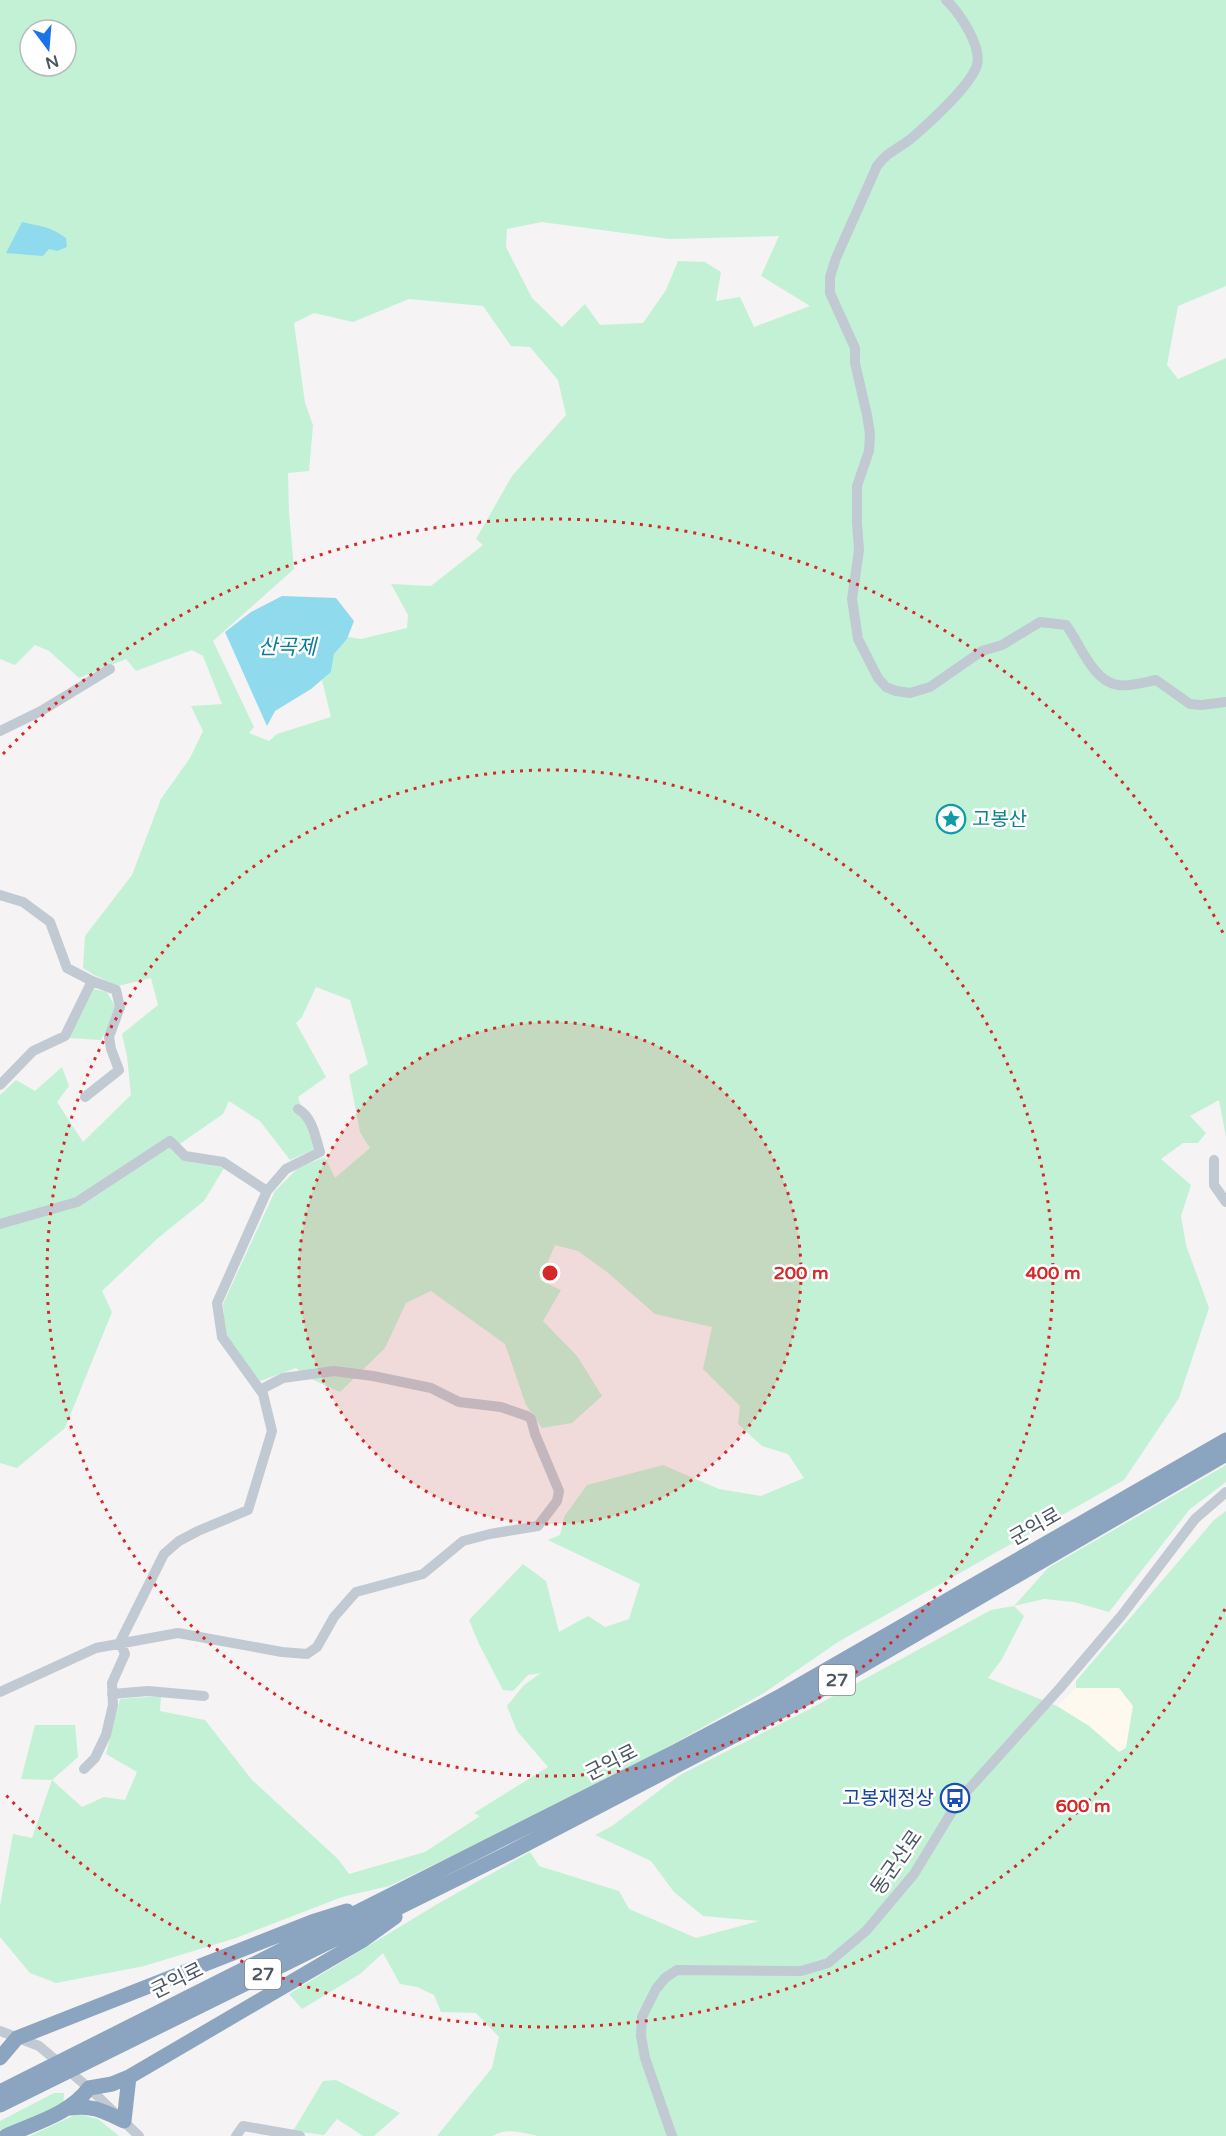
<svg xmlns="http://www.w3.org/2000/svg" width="1226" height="2136" font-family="'Varela Round','Noto Sans KR',sans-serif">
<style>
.commercial{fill:#fdf9ef}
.green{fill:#c3f1d5;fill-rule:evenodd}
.water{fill:#90daee}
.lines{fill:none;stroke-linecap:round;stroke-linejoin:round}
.minor{stroke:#c1cad2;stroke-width:10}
.highway{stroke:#8ba5c1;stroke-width:15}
.ring{fill:none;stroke:#d62828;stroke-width:3;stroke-dasharray:3 6}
.labels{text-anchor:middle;stroke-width:5;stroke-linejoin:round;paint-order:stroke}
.shield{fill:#fff;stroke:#808990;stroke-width:1.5}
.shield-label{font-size:18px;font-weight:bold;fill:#4a5661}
.culture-label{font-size:20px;fill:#0d838f;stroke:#fff;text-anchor:start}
.street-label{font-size:20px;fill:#4a5661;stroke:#fff}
.transit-label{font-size:20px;fill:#164399;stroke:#fff;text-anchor:end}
.water-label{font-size:21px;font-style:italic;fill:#0c7c9b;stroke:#fff}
.centre{fill:#d62828;stroke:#fff;stroke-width:3}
.ring-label{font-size:18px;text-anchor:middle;font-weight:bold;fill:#d62828;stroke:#fff;stroke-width:5;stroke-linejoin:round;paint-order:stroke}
</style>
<rect width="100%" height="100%" fill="#f5f3f3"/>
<!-- commercial -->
<path class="commercial" d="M1076,1688H1119L1133,1706L1126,1748L1119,1752L1089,1726L1057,1706Z"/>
<!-- green -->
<path class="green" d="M0,0H1226V286L1178,306L1167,365L1178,379L1226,358V1137L1219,1100L1190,1116L1206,1133L1198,1143H1183L1161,1159L1191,1185L1181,1216L1186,1245L1209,1308L1179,1398L1124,1480L838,1642L764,1693L596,1787L389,1886L342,1897L236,1938L144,1966L56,1983L30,1973L0,1937V1906L13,1834L32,1838L52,1780L21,1779L35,1725H75L78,1757L52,1780L82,1807L104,1797L125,1800L137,1772L106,1754L120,1699L161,1696L160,1711L205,1720L252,1780L338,1859L349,1874L425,1852L480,1816L474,1813L548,1767L517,1731L507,1706L524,1685L541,1673L528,1675L513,1691L503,1690L479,1644L469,1620L523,1564L546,1581L559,1632L588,1616L605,1627L629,1619L640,1584L548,1540L560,1535L564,1517L587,1485L663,1465L719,1489L761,1496L804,1478L788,1454L762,1446L738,1424L740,1406L703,1369L712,1327L655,1314L607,1272L578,1251L555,1245L540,1280L561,1290L543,1321L577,1356L602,1396L572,1423L542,1428L526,1405L505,1344L431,1291L406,1303L385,1348L340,1392L309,1378L296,1368L260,1381L244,1361L225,1333L223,1304L275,1191L298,1168L325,1157L335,1178L370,1148L360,1132L349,1075L368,1064L350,1000L316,987L302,1017L296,1023L326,1077L298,1097L315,1149L290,1160L260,1121L229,1101L223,1114L171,1150L192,1162L224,1168L204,1201L158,1238L102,1291L112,1312L65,1428L17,1468L0,1463V1095L16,1080L35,1091L62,1067L69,1086L57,1102L83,1142L131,1095L127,1056L122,1034L158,1005L151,978L118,986L94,975L83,968L85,936L132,875L161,799L190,758L203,731L191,706L222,704L203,656L192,650L136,671L126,659L79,678L49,651L35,645L15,665L0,659ZM30,30H66V66H30ZM542,222L669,239L779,236L761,276L810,306L754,327L740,297L716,301L721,272L705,262L678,261L666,290L643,323L600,325L585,304L562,327L532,298L506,247L507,229ZM409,299L483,306L511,346L530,347L558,380L566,415L512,476L476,539L483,545L431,586L391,584L408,615L407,628L361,639L348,637L334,654L331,672L322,680L331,717L277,734L269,741L249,733L254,727L213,641L294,569L289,512L288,473L309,471L313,425L305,403L294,323L314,313L353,322Z
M94,989L107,992L117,1010L101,1040L69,1038Z
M1226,1465V1482L1190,1509L1109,1612L1074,1602L1044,1599L1014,1606L1024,1616L1002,1659L988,1678L1057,1706L1089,1726L1119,1752L1126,1748L1133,1706L1119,1688H1076V1681L1214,1520L1226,1511V2136H538C523,2133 507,2127 493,2136H437L492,2068L499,2037L476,2013L441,2012L434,1995L417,1987L400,1984L383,1953L360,1974L302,2009L289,1994L439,1903L530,1852L539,1866L619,1891L629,1909L696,1938L759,1921L703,1916L674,1892L651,1861L595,1835L612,1826L680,1775L806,1711L991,1610L1014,1606L1048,1568Z
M336,2080L400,2113L374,2136H363L337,2119L324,2135L293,2131L323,2081Z
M54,2093H64L63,2107L0,2136V2121Z
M77,2114L98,2119L119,2136H30Z"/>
<!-- water -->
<path class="water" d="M22,222C41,227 48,225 66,238L67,247L57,251L49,249L43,256L6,253Z
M282,596L336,598L354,621L347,639L334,654L331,672L311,689L275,711L267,726L225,632L251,612Z"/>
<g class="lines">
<!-- minor -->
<path class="minor" d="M946,0C959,12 982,46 977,65C971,85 929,123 913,137C899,149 889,150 877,166L836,258L830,277V293L855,348V363L867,415L870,434L869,451L857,486V523L859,550L852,599L858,639L878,678L886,687L896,691L910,693L930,687L982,651L1002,645L1040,622L1066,625C1080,643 1092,681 1118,685C1129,687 1145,682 1156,680L1190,704L1201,705L1226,702
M0,731L41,711L110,669
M0,895L23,902L50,922L67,968L92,981L65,1036L33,1051L0,1085
M85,1097L119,1070L111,1049L109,1037L120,1007L116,990L92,981
M1214,1160V1185L1226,1202
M0,1224L77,1202L170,1141L185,1156L223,1162L267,1191
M0,1692L96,1648L178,1633L282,1652L307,1654L317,1647L334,1617L356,1592L423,1574L463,1541L490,1534L538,1526L557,1501L559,1491L535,1434L531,1419L527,1416L501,1407L459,1402L431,1388L373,1376L334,1371L283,1378L260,1390
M112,1694L148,1691L204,1696
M84,1769L95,1758L106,1735L113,1705L112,1683L125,1654L120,1642L164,1554L179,1541L198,1531L248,1510L272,1431L263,1394L222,1337L217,1303L267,1191L286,1169L320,1152C315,1136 313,1118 298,1109
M0,2031L39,2046L89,2088L139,2136
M236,2136L243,2126L300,2136
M672,2136L645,2058L641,2036L642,2017L656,1989L665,1978L677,1970L801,1971L828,1963L866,1931L914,1874L959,1800L1060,1688L1122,1615L1195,1519L1226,1492"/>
<!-- highway -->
<path class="highway" d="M0,2058L17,2038L312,1922L347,1911
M0,2092L673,1753L779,1697L1226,1440
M0,2105L509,1853L808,1697L1226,1454
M70,2108C93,2105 103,2111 124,2121L129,2077
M6,2136C35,2123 70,2114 89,2088L112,2084L129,2077L363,1940L395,1917"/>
</g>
<!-- distance rings -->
<circle cx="550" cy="1273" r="251" fill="#d62828" fill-opacity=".12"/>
<g class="ring">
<circle cx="550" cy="1273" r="251"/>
<circle cx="550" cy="1273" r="503"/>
<path d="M1225 1609A754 754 0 0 1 3 1792M3 754A754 754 0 0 1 1225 937"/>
</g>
<!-- icons -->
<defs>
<g id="sight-ring" transform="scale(1.5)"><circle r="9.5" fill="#fff" stroke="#0f9aa8" stroke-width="1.5"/><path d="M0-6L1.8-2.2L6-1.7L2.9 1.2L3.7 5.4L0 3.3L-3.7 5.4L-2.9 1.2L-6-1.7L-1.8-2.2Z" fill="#0f9aa8"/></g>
<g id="bus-ring" transform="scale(1.5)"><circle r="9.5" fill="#fff" stroke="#1a4fb4" stroke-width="1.5"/><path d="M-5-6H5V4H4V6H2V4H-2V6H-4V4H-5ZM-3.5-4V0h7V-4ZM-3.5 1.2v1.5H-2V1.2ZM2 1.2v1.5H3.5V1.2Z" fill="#1a4fb4"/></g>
</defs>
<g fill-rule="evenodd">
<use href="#sight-ring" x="951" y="819"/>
<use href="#bus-ring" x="955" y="1798"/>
</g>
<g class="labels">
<!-- shield labels -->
<g class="shield">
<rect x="819" y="1665" width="36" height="30" rx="4.5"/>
<rect x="245" y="1959" width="36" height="30" rx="4.5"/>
</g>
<g class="shield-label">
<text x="837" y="1686">27</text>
<text x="263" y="1980">27</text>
</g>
<!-- culture labels -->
<g class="culture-label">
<text x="972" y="826">고봉산</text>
</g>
<!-- street labels -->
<g class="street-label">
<text transform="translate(1035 1526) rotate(-30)" y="7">군익로</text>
<text transform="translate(611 1762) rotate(-27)" y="7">군익로</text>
<text transform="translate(896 1862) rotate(-55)" y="7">동군산로</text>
<text transform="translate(177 1980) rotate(-26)" y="7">군익로</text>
</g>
<!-- transit labels -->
<g class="transit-label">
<text x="934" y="1805">고봉재정상</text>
</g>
<!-- water labels -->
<g class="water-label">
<text x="287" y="654">산곡제</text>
</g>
</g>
<circle cx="550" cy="1273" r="9" class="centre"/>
<g class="ring-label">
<text x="801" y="1279">200 m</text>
<text x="1053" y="1279">400 m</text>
<text x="1083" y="1812">600 m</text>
</g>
<!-- north arrow -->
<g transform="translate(48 48) rotate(164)"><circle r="28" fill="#ffffff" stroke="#b7bbc0" stroke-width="1.5"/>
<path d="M0-4.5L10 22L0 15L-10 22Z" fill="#1a73e8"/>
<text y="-9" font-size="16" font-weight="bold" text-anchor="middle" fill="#4a5661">N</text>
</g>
</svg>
